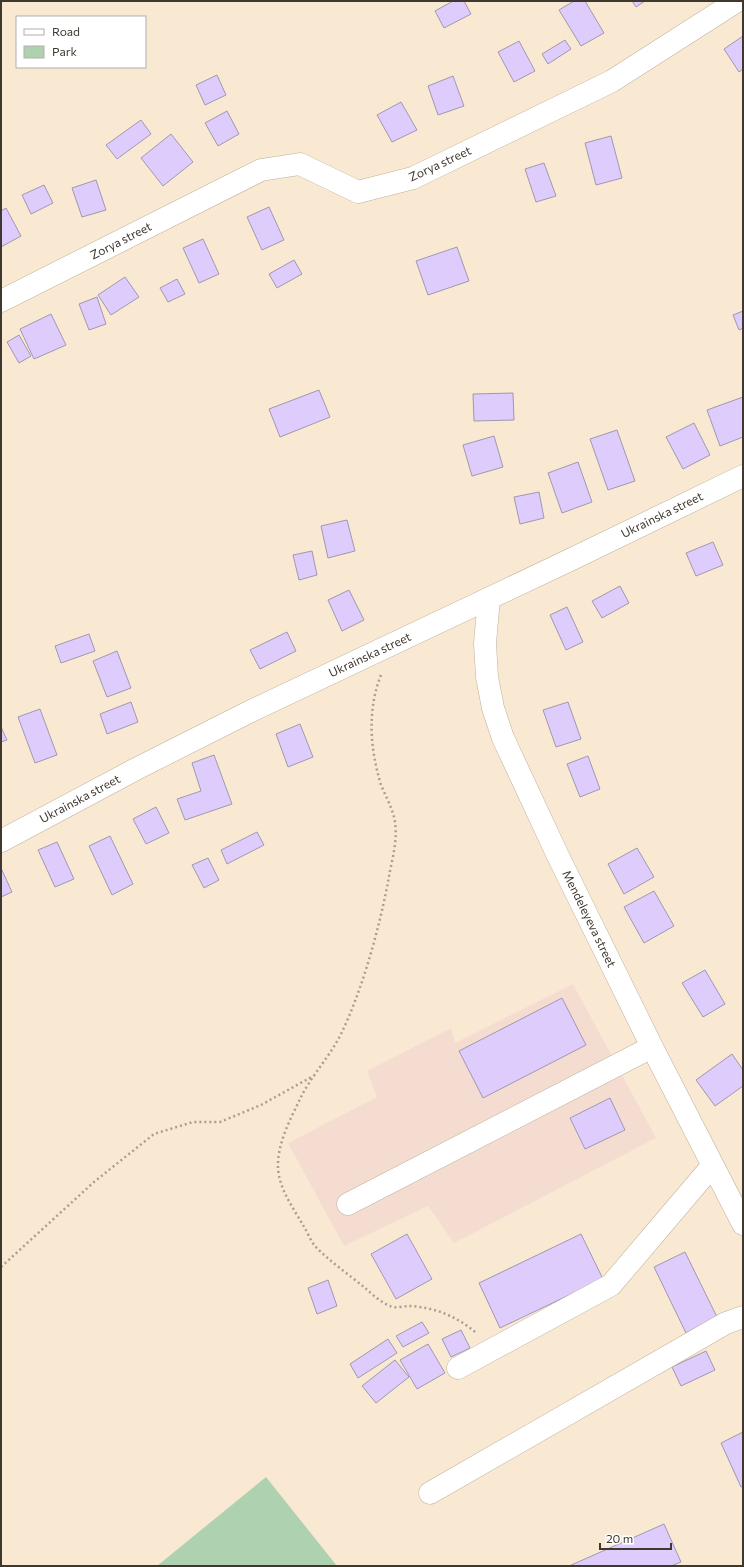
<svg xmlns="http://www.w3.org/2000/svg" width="744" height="1567" font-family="Commissioner,sans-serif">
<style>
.industrial{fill:#f4dcd1}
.green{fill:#aed1b0}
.building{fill:#ddccfc;stroke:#a098ae}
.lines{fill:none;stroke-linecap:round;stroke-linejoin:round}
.minor-casing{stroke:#bfb09b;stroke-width:23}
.path{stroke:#aa9e8e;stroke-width:2.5;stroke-dasharray:2 3;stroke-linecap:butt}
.minor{stroke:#fff;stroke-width:22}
.labels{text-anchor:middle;stroke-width:3;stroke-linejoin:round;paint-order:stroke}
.street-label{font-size:12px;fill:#3e382f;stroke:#fff}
</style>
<rect width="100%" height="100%" fill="#f9e9d3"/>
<!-- industrial -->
<path class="industrial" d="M573,984L656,1138L454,1243L428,1206L344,1246L288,1143L377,1097L367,1071L451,1028L455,1043Z"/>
<!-- green -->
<path class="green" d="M266,1477L337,1566H157Z"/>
<!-- building -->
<path class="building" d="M453,1H464L471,14L444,28L435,11Z
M574,1H585L604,33L581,46L559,10Z
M632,1H645L636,7Z
M743,36V69L739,72L724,49Z
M565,40L571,49L548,64L542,54Z
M519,41L535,71L514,82L498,52Z
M217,75L226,95L205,105L196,85Z
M453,76L464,106L438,115L428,86Z
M401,102L417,130L392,142L377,115Z
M227,111L239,134L218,146L205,123Z
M141,120L151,134L117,159L106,145Z
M171,134L193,162L163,186L141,158Z
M611,136L622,178L596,185L585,143Z
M544,163L556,196L536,202L525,169Z
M96,180L106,210L82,217L72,188Z
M44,185L53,203L31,214L22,195Z
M269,207L284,240L262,250L247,217Z
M6,208L21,236L1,247V211Z
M203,239L219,274L199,283L183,248Z
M457,247L469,281L428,295L416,261Z
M294,260L302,274L277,288L269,274Z
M125,277L139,297L111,315L98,295Z
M177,279L185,294L168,302L160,288Z
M97,297L106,324L89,330L79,304Z
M743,311V328L739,330L733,315Z
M51,314L66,345L34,359L20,329Z
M19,335L31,356L19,363L7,342Z
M319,390L330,417L280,437L269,409Z
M513,393L514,420L474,421L473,394Z
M743,397V437L720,446L707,410Z
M694,423L710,455L683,469L666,437Z
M617,430L635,481L608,490L590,439Z
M494,436L503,467L472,476L463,445Z
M578,462L592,502L562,513L548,473Z
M539,492L544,518L520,524L514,497Z
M347,520L355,551L328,558L321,526Z
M713,542L723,565L696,576L686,553Z
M312,551L317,575L299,580L293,555Z
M620,586L629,603L602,618L592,601Z
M349,590L364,620L342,631L328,600Z
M567,607L583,642L566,650L550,615Z
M287,632L296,651L260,669L250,650Z
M89,634L95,651L61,663L55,646Z
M117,651L131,688L107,697L93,661Z
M131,702L138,722L107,734L100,714Z
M568,702L581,739L556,747L543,710Z
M40,709L57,755L35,763L18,717Z
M300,724L313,757L288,767L276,734Z
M1,727L7,740L1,742Z
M214,755L232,804L185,820L177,799L201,791L192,763Z
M588,756L600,789L580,797L567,764Z
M156,807L169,833L146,844L133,819Z
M257,832L264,845L227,864L221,850Z
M110,836L133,884L112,895L89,846Z
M57,842L74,879L55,887L38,850Z
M637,848L654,877L624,894L608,864Z
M208,858L219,880L204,888L192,865Z
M1,868L12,892L1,897Z
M654,891L674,926L644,943L624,907Z
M705,970L725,1004L703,1017L682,983Z
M562,998L586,1045L483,1098L459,1051Z
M732,1054L743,1070V1086L715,1106L696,1080Z
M610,1098L625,1130L585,1149L570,1118Z
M407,1234L432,1279L396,1299L371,1254Z
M581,1234L603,1279L500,1328L479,1283Z
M685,1252L717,1317L686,1333L654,1267Z
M328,1280L337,1306L317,1314L308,1288Z
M422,1322L429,1333L403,1347L396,1336Z
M461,1330L470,1348L451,1357L442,1339Z
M388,1339L397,1353L358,1378L350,1364Z
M428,1344L445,1373L417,1389L400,1360Z
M706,1351L715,1370L681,1386L672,1367Z
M395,1360L409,1377L376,1403L362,1386Z
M743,1432V1486L741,1487L721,1443Z
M664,1524L681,1562L671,1566H569Z"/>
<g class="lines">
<!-- minor casing -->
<g class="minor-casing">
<path id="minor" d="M1,301L261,170L300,164L358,192L413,178L612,81L737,1
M489,598L485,643L487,677L493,708L503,738L558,856L652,1047L743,1224
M1,841L136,769L249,712L572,559L743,476
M348,1204L652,1047
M458,1368L611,1285L712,1166
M430,1493L726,1323L743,1317"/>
</g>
<!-- path -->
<path class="path" d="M381,675C367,710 370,749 381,785C386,797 393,809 395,822C398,842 391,863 388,882C379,929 362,991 341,1034C330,1056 313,1074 302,1095C292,1116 279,1139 278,1163C277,1186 292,1206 303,1225C307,1231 310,1240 315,1246C327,1259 349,1275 364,1287C372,1294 380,1302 390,1306C395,1309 403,1306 409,1306C434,1307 456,1316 475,1332
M1,1267L94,1182L154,1134L193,1122H220L261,1105L315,1075"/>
<!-- minor -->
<use href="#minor" class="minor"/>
</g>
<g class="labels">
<!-- street labels -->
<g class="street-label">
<text transform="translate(440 164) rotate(-25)" y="4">Zorya street</text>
<text transform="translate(121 241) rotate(-27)" y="4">Zorya street</text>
<text transform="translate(662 515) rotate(-26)" y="4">Ukrainska street</text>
<text transform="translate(370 655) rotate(-25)" y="4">Ukrainska street</text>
<text transform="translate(80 799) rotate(-28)" y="4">Ukrainska street</text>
<text transform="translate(589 919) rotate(64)" y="4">Mendeleyeva street</text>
</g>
</g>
<!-- border -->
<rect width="744" height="1567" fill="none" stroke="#3e382f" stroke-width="4"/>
<!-- legend -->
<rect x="16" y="16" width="130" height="52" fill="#ffffff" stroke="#b2afac"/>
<rect x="24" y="29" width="20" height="6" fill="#ffffff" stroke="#b2afac"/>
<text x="52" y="36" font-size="12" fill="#3e382f">Road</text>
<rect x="24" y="46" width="20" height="12" fill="#aed1b0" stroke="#b2afac"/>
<text x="52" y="56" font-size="12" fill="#3e382f">Park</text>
<!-- scale -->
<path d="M600 1543v6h71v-6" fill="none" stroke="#3e382f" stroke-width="2"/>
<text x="606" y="1543" font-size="12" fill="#3e382f" stroke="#ffffff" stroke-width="3" paint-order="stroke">20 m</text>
</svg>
